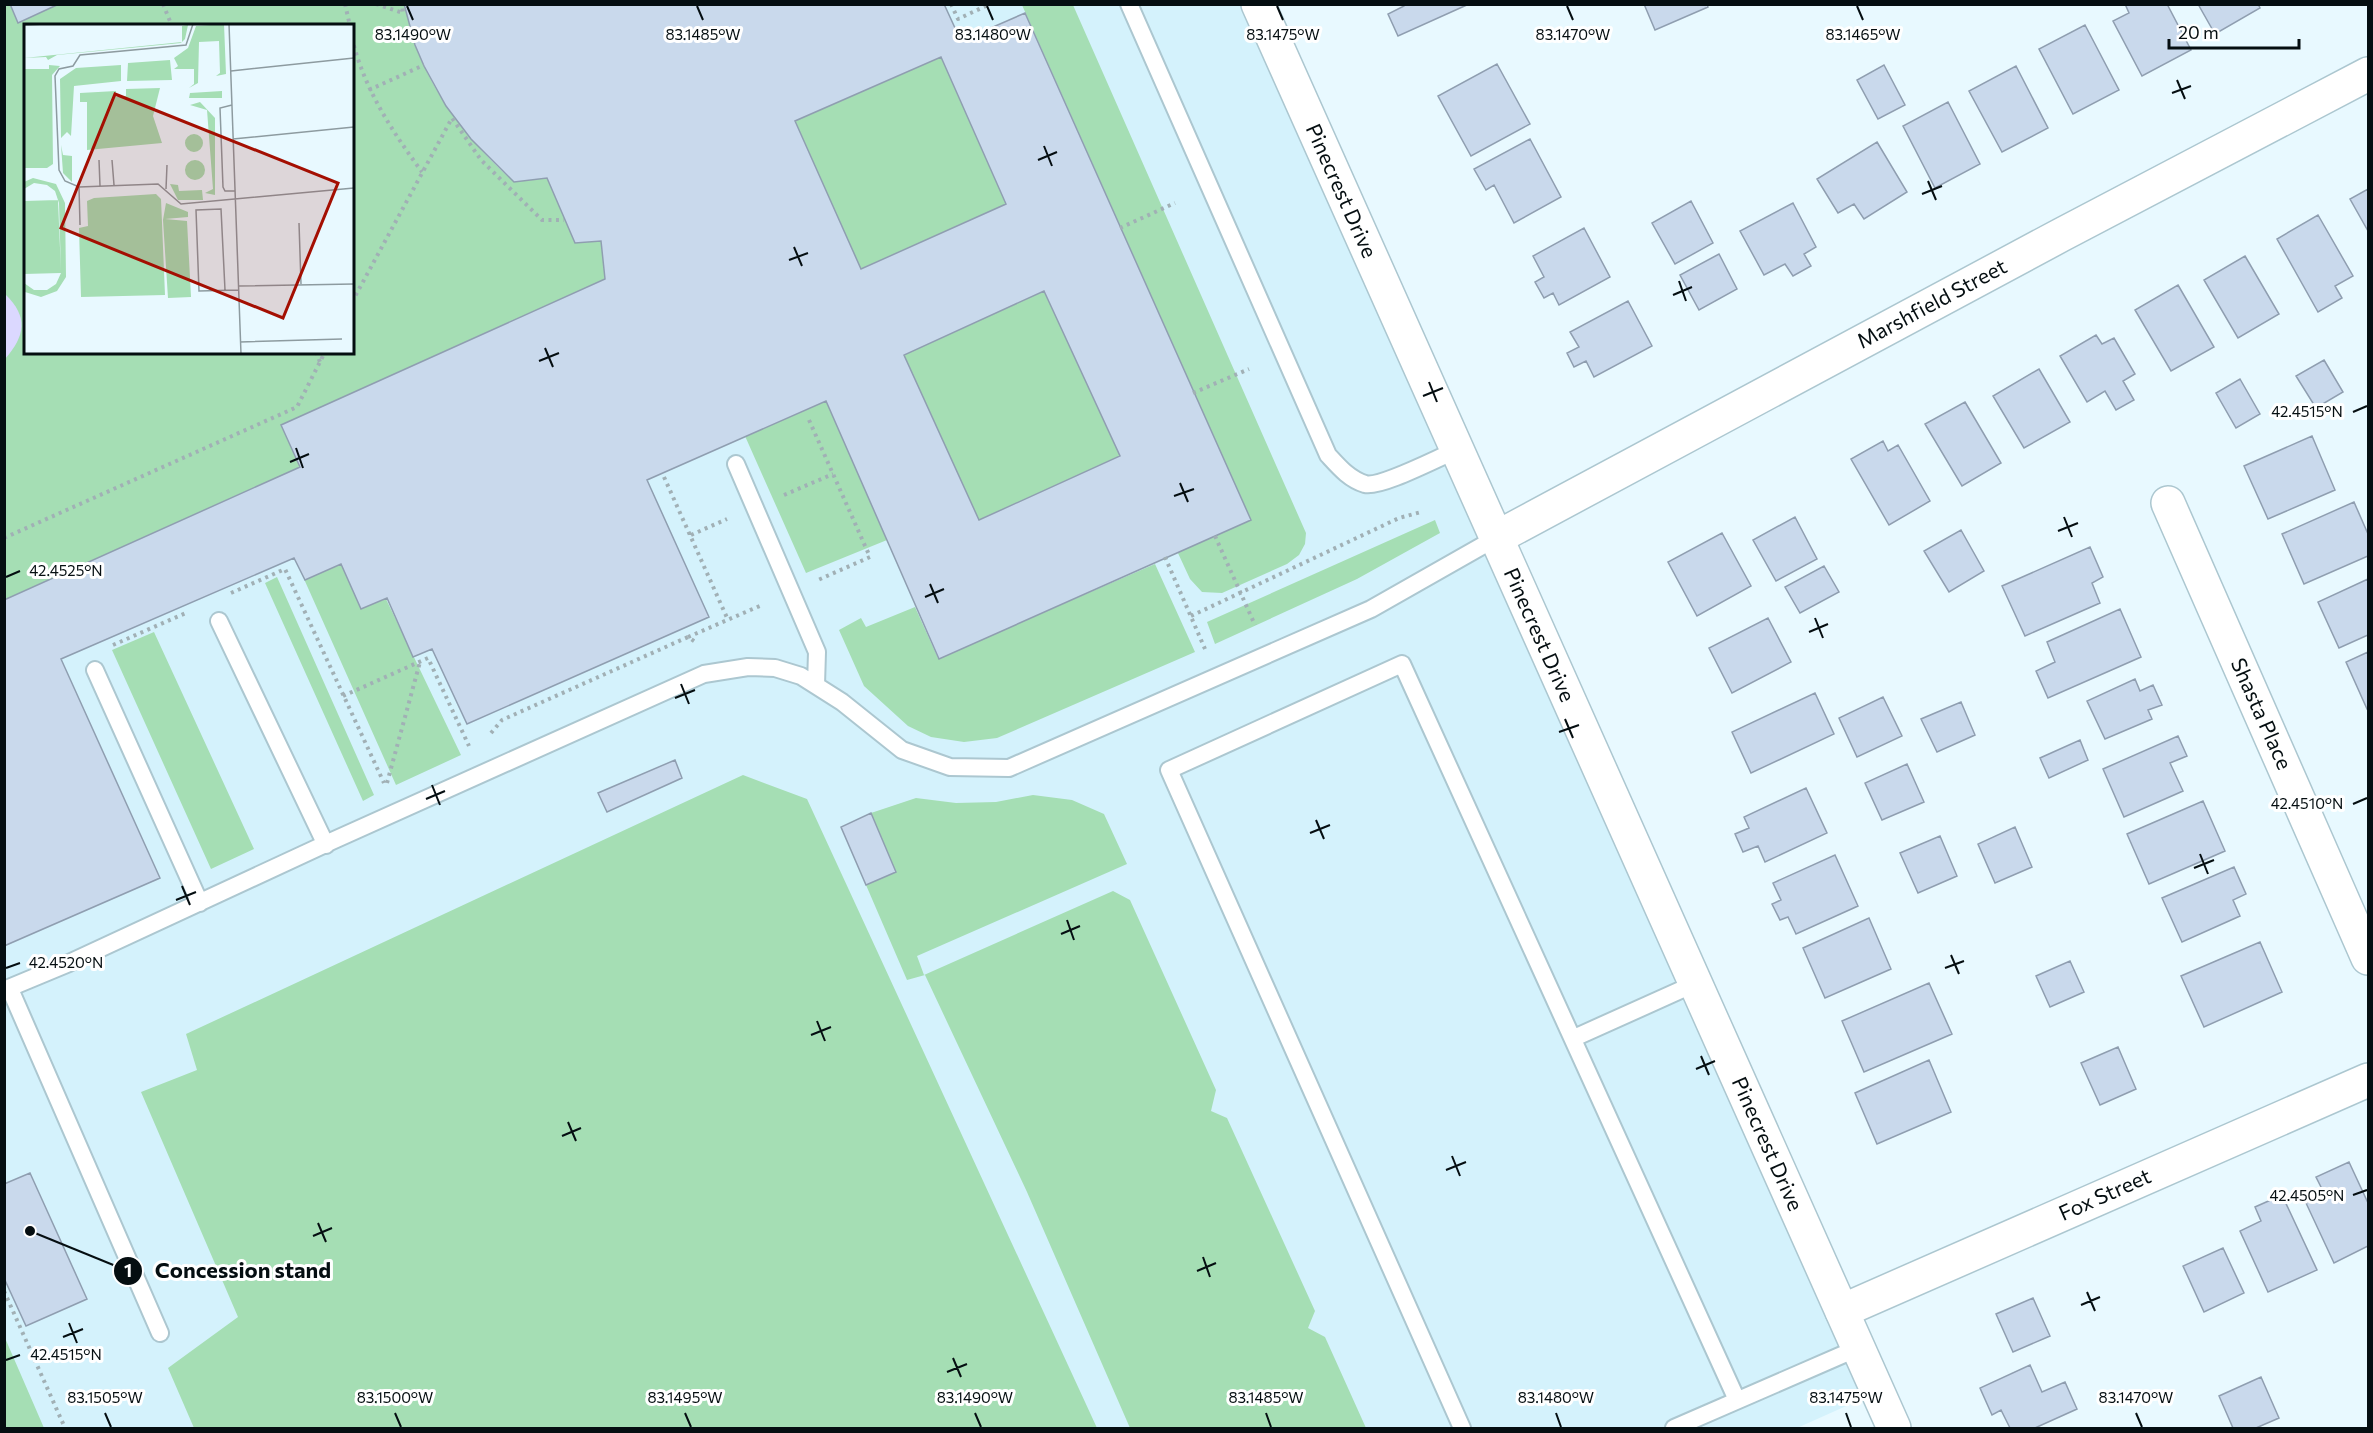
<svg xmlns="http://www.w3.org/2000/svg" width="2373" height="1433" font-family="Commissioner,sans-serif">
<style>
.built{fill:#d4f2fc;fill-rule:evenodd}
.grass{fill:#a5deb4;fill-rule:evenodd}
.water{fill:#dbd8ff}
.building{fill:#c9d9ec;stroke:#8f9eb0;stroke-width:1.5;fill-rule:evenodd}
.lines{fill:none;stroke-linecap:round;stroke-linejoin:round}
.lane-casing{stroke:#acc7d0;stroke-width:20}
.street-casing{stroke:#acc7d0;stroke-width:36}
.secondary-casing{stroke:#acc7d0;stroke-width:36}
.path{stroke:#a1b0b5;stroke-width:4;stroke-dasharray:3 4.5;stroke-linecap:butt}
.lane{stroke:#fff;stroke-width:16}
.street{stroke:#fff;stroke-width:33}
.secondary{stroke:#fff;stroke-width:33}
.ticks{fill:none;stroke:#050e11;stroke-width:2}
.labels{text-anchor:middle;stroke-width:6;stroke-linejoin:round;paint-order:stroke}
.street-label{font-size:21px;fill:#050e11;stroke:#fff}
.inset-road{fill:none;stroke:#8d9ba0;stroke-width:1.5}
.view{fill:#a40f02;fill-opacity:0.15;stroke:#a40f02;stroke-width:3}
.inset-edge{fill:none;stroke:#050e11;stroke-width:3}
.ticks-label{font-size:15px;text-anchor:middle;fill:#050e11;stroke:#fff;stroke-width:6;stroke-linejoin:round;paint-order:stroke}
.leader{fill:none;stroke:#050e11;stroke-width:2}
.callout-dot{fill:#050e11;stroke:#fff;stroke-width:2}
.mark-label{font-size:18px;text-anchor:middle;font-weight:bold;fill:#fff}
.callout-label{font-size:22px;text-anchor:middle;font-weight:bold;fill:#050e11;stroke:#fff;stroke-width:6;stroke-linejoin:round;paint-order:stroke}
</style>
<rect width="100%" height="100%" fill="#e8f9ff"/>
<!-- built -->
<path class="built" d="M5,5H1263L1882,1390L1797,1428H5ZM26,26H352V352H26Z"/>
<!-- grass -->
<path class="grass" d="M59,4L404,5C410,25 414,47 424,66C445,111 477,149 514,182L547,178L575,243L601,241L605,279L281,425L300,467L5,600L4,5H10L18,23ZM26,26H352V352H26Z
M1022,5H1073L1306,533L1305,544L1299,555L1287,564L1222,593L1202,592L1190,579L1177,551L1251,520Z
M941,57L1006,204L861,269L795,121Z
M1044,291L1120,456L979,520L904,355Z
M826,401L887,540L806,573L745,436Z
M1435,520L1440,533L1357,579L1215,644L1207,622Z
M341,564L361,608L386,599L461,755L396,785L304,579Z
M1155,564L1195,652L997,738L964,742L931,737L908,726L864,686L839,630L861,618L866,627L915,607L938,658Z
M277,577L374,795L363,801L265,583Z
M154,632L254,849L211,869L112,650Z
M743,775L807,799L1097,1428H194L168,1368L238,1317L141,1092L197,1070L186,1034Z
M1033,795L1072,800L1104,814L1127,864L917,956L924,975L1113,891L1130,900L1216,1090L1211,1111L1227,1118L1315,1311L1308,1328L1325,1337L1366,1428H1130L1027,1192L925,975L907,980L866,885L871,813L916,798L956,803L996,802Z
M4,1338H5L44,1428H5Z"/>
<!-- water -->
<path class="water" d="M5,294C29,317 25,336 5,359Z"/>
<!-- building -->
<path class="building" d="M10,4H59L18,23Z
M404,4H944L961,41L1025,13L1251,520L939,659L826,401L647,480L709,617L467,724L432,649L413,657L387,598L361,609L341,564L305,580L294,558L61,659L160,878L4,946V600L300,467L281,425L605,279L601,241L575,243L547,178L514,182L471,139L446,106L424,66L415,45ZM941,57L1006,204L861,269L795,121ZM1044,291L1120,456L979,520L904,355Z
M1404,4H1469L1398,36L1388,14L1404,6Z
M1644,4H1707L1708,7L1655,30Z
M2125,4H2167L2191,50L2142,76L2113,21L2129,13Z
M2198,4H2258L2260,8L2215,34Z
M2085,25L2119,90L2073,114L2039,49Z
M1497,64L1530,124L1471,156L1438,96Z
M1884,65L1905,105L1878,119L1857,80Z
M2016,66L2048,128L2002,152L1969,91Z
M1948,102L1980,164L1935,188L1903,126Z
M1530,139L1561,197L1514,223L1494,185L1486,190L1474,169Z
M1877,142L1907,192L1864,219L1854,204L1838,213L1817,179Z
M2368,189V231L2350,199Z
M1691,201L1713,243L1675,264L1652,223Z
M1793,203L1816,247L1804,254L1811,266L1793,276L1785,264L1764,275L1740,231Z
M2318,215L2353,276L2335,286L2342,298L2318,312L2277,239Z
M1584,228L1610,277L1559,305L1553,293L1544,298L1535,282L1544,277L1533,256Z
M1719,254L1737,289L1699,310L1680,275Z
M2245,256L2279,314L2238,338L2204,280Z
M2178,285L2214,347L2171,371L2135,310Z
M1628,301L1652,346L1594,377L1586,361L1574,367L1567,353L1579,347L1570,332Z
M2096,335L2102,344L2114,338L2135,374L2123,381L2134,400L2116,410L2105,391L2087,402L2060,356Z
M2324,360L2343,392L2316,408L2296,376Z
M2039,369L2070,422L2024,448L1993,396Z
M2240,379L2260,414L2236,428L2216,393Z
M1965,402L2001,463L1962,486L1925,424Z
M2312,436L2335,490L2268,519L2244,466Z
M1883,441L1888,451L1898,445L1930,501L1889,525L1851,459Z
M2354,502L2368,534V556L2304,584L2282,534Z
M1795,517L1817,559L1776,581L1753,540Z
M1961,530L1984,571L1949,592L1924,551Z
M1722,533L1751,586L1697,616L1668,562Z
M2090,547L2103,577L2092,583L2100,603L2025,636L2002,586Z
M1824,566L1839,592L1800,613L1785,587Z
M2368,579V635L2339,648L2318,602Z
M2120,609L2141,657L2048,698L2036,671L2055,662L2047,642Z
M1768,618L1791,662L1732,693L1709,648Z
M2368,652V708L2367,709L2346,662Z
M2135,679L2140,691L2153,685L2162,705L2148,710L2152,719L2105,739L2087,701Z
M1815,693L1834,734L1751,773L1732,732Z
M1883,697L1902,736L1857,757L1839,718Z
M1961,702L1975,735L1937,752L1921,719Z
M2178,736L2187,756L2170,763L2183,791L2124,817L2103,769Z
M2080,740L2088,760L2049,778L2040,758Z
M675,760L682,778L607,812L598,793Z
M1907,764L1924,802L1882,820L1865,783Z
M1806,788L1827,833L1765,862L1758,846L1743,852L1735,834L1749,828L1744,817Z
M2203,801L2225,851L2149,884L2127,834Z
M871,813L896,872L866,885L841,827Z
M2015,827L2032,867L1995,883L1978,844Z
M1940,836L1957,876L1918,893L1900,853Z
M1835,855L1858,906L1796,934L1788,917L1780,920L1772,904L1781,900L1773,883Z
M2234,867L2246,894L2233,900L2240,916L2182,942L2162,898Z
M1869,918L1891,969L1825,998L1803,948Z
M2260,942L2282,992L2204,1027L2181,976Z
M2070,961L2084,992L2050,1007L2036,976Z
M1929,983L1952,1034L1864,1072L1842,1021Z
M2118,1047L2136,1089L2100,1105L2081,1063Z
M1929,1060L1951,1112L1877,1144L1855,1093Z
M2349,1162L2368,1203V1246L2334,1263L2306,1203L2325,1195L2316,1177Z
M30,1173L87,1299L26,1326L4,1278V1184Z
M2282,1195L2317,1270L2268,1292L2240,1231L2261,1221L2255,1207Z
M2223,1248L2244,1293L2204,1312L2183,1266Z
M2033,1298L2050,1336L2013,1352L1996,1314Z
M2030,1365L2042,1392L2065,1382L2077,1409L2035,1428H2010L2001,1410L1992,1415L1980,1388Z
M2261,1377L2279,1418L2256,1428H2233L2219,1396Z"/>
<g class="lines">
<!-- lane casing -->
<g class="lane-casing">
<path id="lane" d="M1129,4L1328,455C1339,467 1349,479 1365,484C1381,488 1439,457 1457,450
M736,464L817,652L816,685
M219,621L326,845
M95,670L200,903
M10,989L160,1333
M4,990L69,963L332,841L704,674L748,667L775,668L801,676L842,702L902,750L950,767L1009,768L1371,609L1496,538
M1574,1038L1694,984
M1462,1428L1169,770L1402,664L1737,1400
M1674,1428L1858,1348"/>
</g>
<!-- street casing -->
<g class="street-casing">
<path id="street" d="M2168,503L2368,958
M1496,538L2061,235L2368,74
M1842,1311L2368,1080"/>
</g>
<!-- secondary casing -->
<g class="secondary-casing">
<path id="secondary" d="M1258,4L1894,1428"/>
</g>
<!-- path -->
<path class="path" d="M163,4L172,26
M345,4L350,26
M376,4L403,13L402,4
M951,4L958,19L990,4
M352,38C364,89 392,131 422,172
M369,90L424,65
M1120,228L1175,203
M352,302L452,118L481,160L542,220H564
M316,352L320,362
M1193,393L1249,369
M809,420L870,557L818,580
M664,477L728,620
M784,495L833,474
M691,535L727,519
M1215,536L1255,625
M4,538L297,407L325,352
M1165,557L1205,649
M231,593L285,569L384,783
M1191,616L1399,518L1421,512
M688,637L762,605
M113,645L188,612
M343,696L428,658L469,746
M491,733L502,720L688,637L697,643
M387,783L420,662
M4,1291L65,1428"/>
<!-- lane -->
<use href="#lane" class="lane"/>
<!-- street -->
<use href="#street" class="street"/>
<!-- secondary -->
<use href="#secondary" class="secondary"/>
</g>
<!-- ticks -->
<path class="ticks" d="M407,6L413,20M697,6L703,20M987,6L993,20M1277,6L1283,20M1567,6L1573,20M1857,6L1863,20M2177,80L2185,99M2172,93L2191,86M1044,146L1052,166M1038,160L1057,152M1928,181L1936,200M1922,194L1942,186M794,247L802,266M789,260L808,253M1679,281L1686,301M1673,295L1692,287M545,348L553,367M539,361L559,353M1429,382L1437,402M1423,396L1443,388M2353,412L2367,406M296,448L303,468M290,462L309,454M1180,483L1188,502M1174,496L1194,489M2064,517L2072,537M2058,531L2078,523M6,577L20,571M930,584L938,603M925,597L944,589M1815,618L1823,638M1809,632L1828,624M681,684L689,704M675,698L695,690M1565,719L1573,738M1559,732L1579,725M432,785L440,805M426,799L445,791M2353,804L2367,798M1316,820L1324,839M1310,833L1330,825M2200,854L2208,874M2194,868L2214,860M182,886L190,905M176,900L196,892M1067,920L1074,940M1061,934L1080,926M1951,955L1959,974M6,968L20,963M1945,968L1964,961M817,1021L825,1041M811,1035L831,1027M1701,1056L1709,1075M1696,1069L1715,1061M568,1122L576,1141M562,1136L581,1128M1452,1156L1460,1176M1446,1170L1466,1162M2353,1195L2367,1190M318,1223L326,1242M313,1236L332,1228M1203,1257L1210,1277M1197,1271L1216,1263M2087,1292L2095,1311M2081,1305L2100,1297M69,1323L77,1343M63,1337L83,1329M953,1358L961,1377M6,1360L20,1355M947,1372L967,1364M105,1413L111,1427M395,1413L401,1427M685,1413L691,1427M975,1413L981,1427M1266,1413L1271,1427M1556,1413L1561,1427M1846,1413L1851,1427M2136,1413L2142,1427"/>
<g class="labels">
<!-- street labels -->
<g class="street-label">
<text transform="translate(1341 191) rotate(66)" y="7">Pinecrest Drive</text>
<text transform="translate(1932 304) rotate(-28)" y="7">Marshfield Street</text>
<text transform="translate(1539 635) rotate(66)" y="7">Pinecrest Drive</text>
<text transform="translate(2261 714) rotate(66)" y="7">Shasta Place</text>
<text transform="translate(1767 1144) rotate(66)" y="7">Pinecrest Drive</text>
<text transform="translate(2105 1195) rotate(-24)" y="7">Fox Street</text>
</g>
</g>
<!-- overview -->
<g transform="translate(24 24)">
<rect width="330" height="330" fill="#e8f9ff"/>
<path d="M200,0L202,50L192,52L196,49L195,17L175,18L174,59L165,64L170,60V45H150L154,42L150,34L164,24L172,2ZM164,1L161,15L157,19L33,31L24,36L22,33L0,34L158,18V2ZM146,36L148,56L103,57L104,39ZM25,41L36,42L28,51L29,140L23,144H0V45H25ZM97,41V57L50,62L47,112L43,108L37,114L36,55L52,44ZM136,64L129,92L138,119L63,126V78H56V69L92,67V73L102,72V65ZM198,67V74H165L166,69ZM176,78L191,94V171L181,169L189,165L183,86L166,81ZM161 119a9 9 0 1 1 18 0a9 9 0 1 1-18 0ZM37,121L39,131L48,132V158L39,149ZM161 146a10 10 0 1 1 20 0a10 10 0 1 1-20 0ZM9,154L32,160L41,179L42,253L33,267L17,273L1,268L0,259L10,266H23L32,260L37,249L0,250V177L34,176L37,248L35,179L31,167L23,161L10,159L0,165V158ZM146,160L154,161L155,167L178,166L179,176H154ZM132,170L137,175L141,271L57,273L55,204L64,202L63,177L70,174ZM142,179L164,188V193L141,195L163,197L167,273L144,274L139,196Z" fill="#a5deb4"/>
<path class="inset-road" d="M169,0L162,21L56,31L49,42L35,45L31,52L35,146L41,157L55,163L134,160L157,180L330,164M205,0L217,330M0,1L21,0M207,47L330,34M208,81L196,84L199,163L201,167H211M209,115L330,103M75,136L76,162M88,136L90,161M55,163L56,201M142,165L143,141M275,199L277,260M214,262L330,260M201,266L197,185L172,186L175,267L214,266M216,318L318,315"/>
<path class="view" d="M91,70L314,159L259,294L37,204Z"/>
<rect width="330" height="330" class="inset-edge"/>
</g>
<g class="ticks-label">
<text x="413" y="40">83.1490°W</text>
<text x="703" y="40">83.1485°W</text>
<text x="993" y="40">83.1480°W</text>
<text x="1283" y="40">83.1475°W</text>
<text x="1573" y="40">83.1470°W</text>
<text x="1863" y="40">83.1465°W</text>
<text x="2307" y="417">42.4515°N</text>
<text x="66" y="576">42.4525°N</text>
<text x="2307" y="809">42.4510°N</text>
<text x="66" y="968">42.4520°N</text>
<text x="2307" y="1201">42.4505°N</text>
<text x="66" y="1360">42.4515°N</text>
<text x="105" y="1403">83.1505°W</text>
<text x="395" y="1403">83.1500°W</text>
<text x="685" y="1403">83.1495°W</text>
<text x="975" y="1403">83.1490°W</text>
<text x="1266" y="1403">83.1485°W</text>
<text x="1556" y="1403">83.1480°W</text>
<text x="1846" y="1403">83.1475°W</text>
<text x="2136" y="1403">83.1470°W</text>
</g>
<!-- callouts -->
<path class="leader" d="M30 1231L128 1271"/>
<g class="callout-dot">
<circle cx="30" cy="1231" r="6"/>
<circle cx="128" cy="1271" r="15"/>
</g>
<g class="mark-label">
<text x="128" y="1277">1</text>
</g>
<g class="callout-label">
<text x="243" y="1278">Concession stand</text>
</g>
<!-- border -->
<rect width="2373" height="1433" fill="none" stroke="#050e11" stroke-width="12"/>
<!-- scale -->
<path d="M2169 39v9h130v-9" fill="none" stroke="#050e11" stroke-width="3"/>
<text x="2178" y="39" font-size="18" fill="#050e11" stroke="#ffffff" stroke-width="4.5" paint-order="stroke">20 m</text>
</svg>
